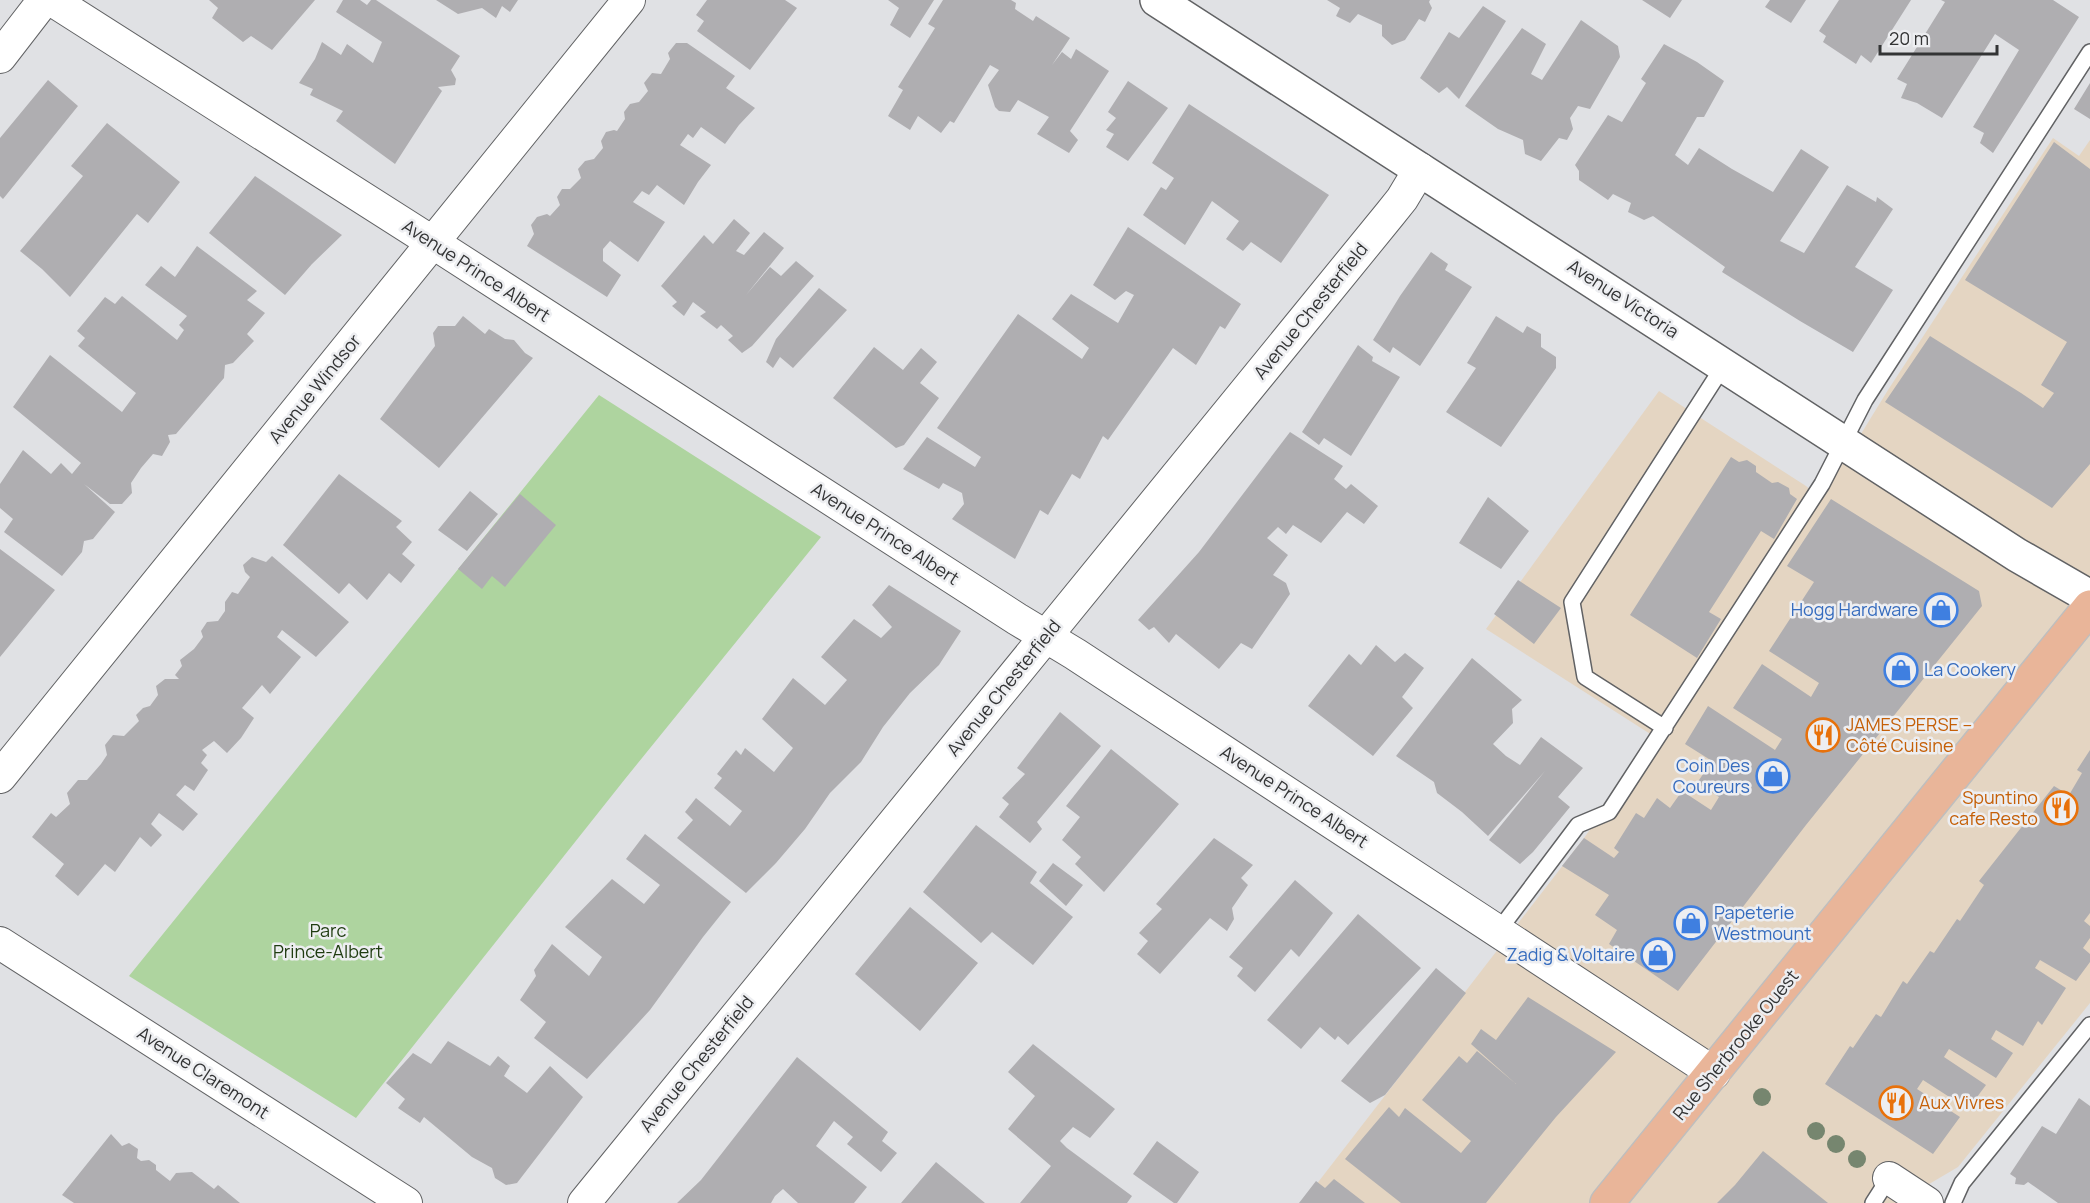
<svg xmlns="http://www.w3.org/2000/svg" width="2090" height="1203" font-family="Manrope,sans-serif">
<style>
.commercial{fill:#e4d5c2}
.green{fill:#aed49f}
.building{fill:#afaeb1}
.lines{fill:none;stroke-linecap:round;stroke-linejoin:round}
.service-casing{stroke:#616264;stroke-width:18}
.minor-casing{stroke:#616264;stroke-width:34}
.tertiary-casing{stroke:#616264;stroke-width:36}
.primary-casing{stroke:#bebebe;stroke-width:36}
.service{stroke:#fff;stroke-width:15}
.minor{stroke:#fff;stroke-width:32}
.tertiary{stroke:#fff;stroke-width:33}
.primary{stroke:#e9b599;stroke-width:33}
.tree{fill:#76866f}
.labels{text-anchor:middle;stroke-width:5;stroke-linejoin:round;paint-order:stroke}
.street-label{font-size:18px;fill:#333435;stroke:#edeef1}
.shop-label{font-size:18px;fill:#366cbe;stroke:#edeef1;text-anchor:end}
.food-label{font-size:18px;fill:#c56008;stroke:#edeef1;text-anchor:start}
.park-label{font-size:18px;fill:#1f3c10;stroke:#edeef1}
</style>
<rect width="100%" height="100%" fill="#e0e1e4"/>
<!-- commercial -->
<path class="commercial" d="M2053,138L2079,156L2090,140V1003L1958,1167L1897,1203H1302L1584,838L1655,737L1486,629L1659,391L1806,486L1821,499L1888,390Z"/>
<!-- green -->
<path class="green" d="M599,395L821,537L625,779L356,1118L129,976Z"/>
<!-- building -->
<path class="building" d="M209,0H315L272,50L251,36L243,42L212,18L218,8Z
M343,0H360L367,5L371,0H376L460,56L451,70L456,79L455,85L438,87L442,91L395,164L336,121L343,111L310,95L313,89L299,83L315,59L322,42L341,55L347,44L373,63L382,42L336,12Z
M436,0H518L510,12L502,6L496,18L482,8L458,14Z
M707,0H785L797,8L750,70L697,31L704,21L696,15Z
M888,0H934L910,38L890,25L899,8Z
M943,0H1011L1016,3L1015,9L1033,21L1036,16L1070,38L1052,65L1062,52L1071,59L1076,49L1109,71L1070,131L1078,140L1069,153L1037,134L1049,117L1018,100L1010,112L999,111L995,107L988,85L999,70L990,65L954,123L950,121L941,133L918,116L910,130L888,116L903,90L898,87L935,28L928,24Z
M1327,0H1430L1429,2L1432,8L1425,22L1419,19L1405,40L1392,45L1382,36V25L1358,14L1350,23L1336,16L1340,8Z
M1642,0H1682L1670,18Z
M1770,0H1806L1791,23L1765,7Z
M1839,0H1911L1871,63L1861,55L1856,64L1823,42L1826,36L1819,31Z
M1941,0H2053L2079,17L1993,153L1980,143L1984,133L1973,127L2019,50L1995,34L1942,118L1917,103L1901,98L1907,84L1897,79L1945,2Z
M1483,6L1506,21L1459,99L1447,87L1439,93L1420,78L1449,32L1459,38Z
M1581,20L1618,46L1620,57L1590,109L1578,106L1570,118L1573,129L1567,140L1559,138L1541,161L1525,154L1523,140L1498,129L1465,106L1522,28L1546,44L1531,74L1542,80Z
M676,43H687L735,76L726,88L755,108L739,125L725,144L701,127L693,138L688,134L680,145L711,165L698,182L684,205L657,185L649,195L642,191L633,202L665,222L638,262L610,241L603,249V261L621,275L607,297L527,246L534,234L531,225L537,217L547,214L550,216L560,205L557,197L562,189H570L581,178L578,169L585,161L594,159L603,148L601,141L606,132L614,130L617,131L625,119L624,112L630,104L639,102L648,91L644,83L652,73L661,74L670,59L668,53Z
M1664,44L1697,62L1724,81L1704,117H1697L1675,155L1688,165L1699,148L1732,169L1773,192L1801,149L1829,167L1780,241L1804,253L1847,185L1876,202L1877,197L1893,209L1855,267L1893,290L1853,352L1800,321L1722,272L1725,267L1653,216L1644,220L1628,212L1631,203L1613,194L1608,200L1579,180V171L1575,165L1608,115L1622,122L1646,83L1641,79Z
M48,80L78,106L3,199L0,196V138Z
M1128,81L1168,108L1128,161L1106,147L1114,134L1106,130L1116,118L1108,112Z
M2090,83V119L2074,109Z
M1189,104L1329,195L1281,263L1251,242L1243,251L1226,239L1239,221L1212,201L1185,245L1143,215L1161,187L1166,190L1174,178L1152,163Z
M107,123L180,182L148,223L137,214L70,297L42,269L20,251L83,176L71,166Z
M2054,142L2090,169V464L2052,508L1885,402L1930,336L2021,393L2043,408L2054,393L2041,385L2067,342L1965,280Z
M255,176L342,235L312,264L285,295L209,233Z
M734,219L750,233L736,251L744,255L764,232L784,248L746,295L770,267L781,276L796,261L814,276L752,346L742,353L728,340L733,336L721,325L717,329L700,316L706,312L693,302L684,316L672,306L677,302L661,286L704,235L713,244Z
M1128,227L1241,304L1225,329L1220,326L1196,365L1173,348L1108,440L1103,436L1080,479L1072,474L1048,515L1040,510L1015,559L952,519L964,504L962,493L943,483L939,489L903,469L927,437L975,467L981,457L937,428L1018,314L1082,359L1089,348L1052,319L1071,294L1118,323L1134,295L1126,291L1115,300L1093,285Z
M197,246L257,291L247,300L265,313L247,334L254,341L233,363L225,365L224,378L176,434L168,435L170,442L162,456L153,454L141,468L131,483L132,493L122,504H110L84,484L115,512L93,539L84,541L82,552L62,576L4,532L13,519L0,508V484L23,450L51,474L61,463L72,474L81,463L13,407L50,355L122,412L136,393L78,346L85,338L77,331L105,297L115,304L122,296L177,340L184,330L179,325L187,316L145,285L161,266L175,277Z
M1431,252L1448,264L1445,270L1472,287L1420,366L1393,347L1390,353L1373,340L1400,296Z
M819,288L847,310L793,368L780,357L773,368L766,362L776,339Z
M463,316L485,334L489,329L505,339L514,340L525,353L533,358L439,468L380,419L435,346L433,333L438,326H455Z
M1496,316L1523,333L1527,326L1541,334V347L1556,357V368L1501,447L1446,412L1476,368L1467,363Z
M1358,345L1373,357L1372,361L1400,377L1351,456L1324,438L1319,445L1302,432Z
M874,347L903,370L921,348L937,362L920,383L939,398L904,445L896,448L833,398Z
M1290,432L1343,466L1334,479L1346,489L1351,484L1378,506L1364,524L1347,512L1321,543L1293,525L1286,534L1278,527L1267,538L1288,555L1273,575L1286,583L1290,594L1252,649L1241,643L1219,669L1176,634L1169,643L1154,627L1149,630L1138,620L1199,552Z
M1731,457L1739,462L1747,460L1756,466V472L1772,483L1778,482L1789,488L1790,494L1797,499L1774,539L1761,531L1709,612L1721,619L1697,658L1630,615Z
M339,474L402,521L396,527L412,542L402,554L415,565L401,583L389,573L367,600L349,583L339,594L283,545Z
M470,491L498,514L467,551L438,530Z
M520,494L556,525L505,587L492,576L482,589L458,569Z
M1488,497L1529,531L1501,569L1459,543Z
M1831,499L1979,591L1982,606L1806,825L1678,991L1609,944L1617,930L1595,915L1609,895L1562,866L1584,838L1614,858L1619,852L1614,848L1636,813L1644,818L1657,798L1670,808L1682,791L1711,810L1719,797L1697,783L1712,761L1685,744L1708,706L1775,750L1782,739L1733,708L1762,664L1811,697L1819,683L1769,651L1814,582L1787,566Z
M0,549L55,590L0,657Z
M272,556L349,622L316,657L282,630L277,637L301,657L270,694L262,685L242,708L254,718L241,738L227,753L214,741L202,750L207,755L201,763L208,770L194,791L185,785L176,795L198,814L183,831L159,813L151,824L162,835L151,847L140,837L115,872L105,864L78,896L55,876L64,864L32,837L51,813L56,817L70,804L67,793L78,780H87L101,764L107,755L105,745L113,735L124,736L139,721L136,715L143,708L150,706L158,695L156,686L165,679H179L175,675L182,666L180,660L194,649L203,637L201,631L207,622L218,621L225,611V602L232,592L238,594L250,577L245,572L243,565L252,557L266,562Z
M1518,580L1561,608L1534,644L1494,614Z
M889,585L961,631L939,665L910,693L883,727L861,762L830,793L805,829L776,863L746,893L677,838L693,820L685,812L696,798L730,826L742,811L714,788L722,778L717,774L736,750L741,755L745,748L774,772L793,748L762,719L793,678L825,705L847,680L821,657L854,619L881,638L892,627L872,605Z
M1376,645L1395,662L1405,653L1424,668L1402,697L1413,708L1373,756L1308,706L1349,654L1361,665Z
M1472,658L1522,700L1512,709L1513,723L1493,744L1506,756L1520,765L1541,737L1583,768L1558,797L1570,807L1533,852L1520,864L1489,840L1545,771L1488,836L1462,812L1437,793L1434,782L1396,756Z
M1060,712L1101,746L1037,822L1042,829L1030,843L999,817L1009,804L1002,798L1025,774L1017,768Z
M1111,749L1179,804L1104,892L1075,864L1081,857L1062,840L1080,817L1066,806Z
M2090,750V913L2084,921L2090,926V938L2083,948L2090,954V962L2076,981L2040,960L2035,968L2066,988L2042,1025L2038,1021L2023,1046L1996,1030L1991,1039L2013,1053L1996,1078L1949,1049L1944,1057L1986,1085L1968,1109L1923,1080L1917,1089L1960,1117L1933,1154L1825,1084L1850,1046L1853,1048L1876,1014L1881,1017L1903,981L1907,984L1930,951L1934,953L1957,919L1960,921L1984,885L1979,881L2054,786L2069,795L2082,773L2077,770Z
M976,825L1037,872L1030,883L1073,917L1033,965L992,932L981,943L923,892Z
M645,834L731,902L703,937L650,1010L587,1079L534,1038L546,1022L520,1000L536,976L534,970L552,944L589,976L602,957L565,927L612,879L644,904L660,885L626,859Z
M1214,838L1253,865L1241,878L1248,885L1232,908L1234,919L1227,931L1210,918L1160,974L1137,954L1148,941L1139,933L1162,909L1156,904Z
M1053,863L1083,885L1066,906L1039,881Z
M1295,880L1333,913L1299,957L1291,949L1255,992L1237,976L1243,968L1229,957Z
M910,907L978,963L920,1031L855,974Z
M1358,914L1421,968L1348,1045L1338,1036L1335,1040L1320,1027L1301,1049L1267,1020Z
M1436,968L1466,993L1385,1095L1370,1103L1341,1081Z
M1528,997L1616,1052L1556,1117L1486,1203H1401L1345,1159L1389,1107L1399,1117L1405,1108L1461,1153L1471,1141L1422,1100L1459,1056L1467,1063L1477,1051L1516,1084L1471,1044L1481,1029L1496,1040Z
M448,1041L490,1066L498,1056L510,1066L504,1076L527,1093L550,1066L583,1097L517,1183L506,1185L495,1178L492,1168L472,1157L424,1117L420,1123L398,1108L405,1099L386,1083L413,1053L431,1064Z
M1033,1044L1115,1109L1090,1138L1073,1127L1060,1141L1067,1148L1132,1196L1127,1203H1020L1051,1166L1008,1129L1035,1096L1008,1072Z
M797,1057L888,1132L882,1141L897,1153L881,1172L847,1144L853,1137L834,1121L816,1146L867,1187L854,1203H798L783,1189L775,1196L771,1203H677L701,1180Z
M2079,1098L2090,1106V1203H2058L2028,1182L2024,1185L2015,1184L2016,1178L2010,1174L2042,1126L2056,1134Z
M111,1134L122,1146L129,1143L138,1149L137,1158L141,1161L149,1160L156,1165V1170L170,1181L176,1173L192,1172L214,1189L218,1185L240,1203H74L62,1195Z
M1157,1141L1199,1172L1177,1203H1174L1133,1174Z
M1763,1151L1828,1203H1717L1735,1185Z
M936,1162L979,1198L985,1203H901Z
M1334,1179L1365,1203H1299L1316,1181L1325,1188Z"/>
<g class="lines">
<!-- service casing -->
<g class="service-casing">
<path id="service" d="M1665,728L1585,677L1572,602L1724,365
M1499,930L1578,825L1609,812L1822,484L1865,400L2090,52
M1873,1203L1889,1178
M1953,1203L1962,1183L2090,1025"/>
</g>
<!-- minor casing -->
<g class="minor-casing">
<path id="minor" d="M52,0L432,242L1017,619L1075,654L1714,1073
M0,57L44,0
M0,777L629,0
M0,943L406,1203
M1889,1178L1927,1203
M584,1203L1390,214L1402,199L1420,169"/>
</g>
<!-- tertiary casing -->
<g class="tertiary-casing">
<path id="tertiary" d="M1157,0L2017,555L2090,597"/>
</g>
<!-- primary casing -->
<g class="primary-casing">
<path id="primary" d="M1607,1203L2090,607"/>
</g>
<!-- service -->
<use href="#service" class="service"/>
<!-- minor -->
<use href="#minor" class="minor"/>
<!-- tertiary -->
<use href="#tertiary" class="tertiary"/>
<!-- primary -->
<use href="#primary" class="primary"/>
</g>
<!-- trees -->
<g class="tree">
<circle cx="1762" cy="1097" r="9"/>
<circle cx="1816" cy="1131" r="9"/>
<circle cx="1836" cy="1144" r="9"/>
<circle cx="1857" cy="1159" r="9"/>
</g>
<!-- icons -->
<defs>
<g id="shop-ring" transform="scale(1.725)"><circle r="9.5" fill="#edeef1" stroke="#3f7fe0" stroke-width="1.5"/><path d="M-5-2.5h2.3a2.7 3.5 0 0 1 5.4 0H5L5.5 6h-11ZM-1.5-2.5h3a1.5 2.3 0 0 0-3 0Z" fill="#3f7fe0"/></g>
<g id="restaurant-ring" transform="scale(1.725)"><circle r="9.5" fill="#edeef1" stroke="#e8710a" stroke-width="1.5"/><path d="M-5-6h1v4h1v-4h1v4h1v-4h1v5L-1.5 .5V6h-2V.5L-5-1ZM5-6V6H3V1.5H1.5Q1.5-4 5-6Z" fill="#e8710a"/></g>
</defs>
<g fill-rule="evenodd">
<use href="#shop-ring" x="1941" y="610"/>
<use href="#shop-ring" x="1901" y="670"/>
<use href="#restaurant-ring" x="1823" y="735"/>
<use href="#shop-ring" x="1773" y="776"/>
<use href="#restaurant-ring" x="2061" y="808"/>
<use href="#shop-ring" x="1691" y="923"/>
<use href="#shop-ring" x="1658" y="955"/>
<use href="#restaurant-ring" x="1896" y="1103"/>
</g>
<g class="labels">
<!-- street labels -->
<g class="street-label">
<text transform="translate(476 271) rotate(33)" y="6">Avenue Prince Albert</text>
<text transform="translate(1623 299) rotate(33)" y="6">Avenue Victoria</text>
<text transform="translate(1311 311) rotate(-51)" y="6">Avenue Chesterfield</text>
<text transform="translate(315 389) rotate(-51)" y="6">Avenue Windsor</text>
<text transform="translate(885 534) rotate(33)" y="6">Avenue Prince Albert</text>
<text transform="translate(1004 688) rotate(-51)" y="6">Avenue Chesterfield</text>
<text transform="translate(1294 797) rotate(33)" y="6">Avenue Prince Albert</text>
<text transform="translate(1736 1045) rotate(-51)" y="6">Rue Sherbrooke Ouest</text>
<text transform="translate(697 1064) rotate(-51)" y="6">Avenue Chesterfield</text>
<text transform="translate(203 1073) rotate(33)" y="6">Avenue Claremont</text>
</g>
<!-- shop labels -->
<g class="shop-label">
<text x="1918" y="616">Hogg Hardware</text>
<text x="1924" y="676" text-anchor="start">La Cookery</text>
<text x="1750" y="772">Coin Des<tspan x="1750" dy="21">Coureurs</tspan></text>
<text x="1714" y="919" text-anchor="start">Papeterie<tspan x="1714" dy="21">Westmount</tspan></text>
<text x="1635" y="961">Zadig &amp; Voltaire</text>
</g>
<!-- food labels -->
<g class="food-label">
<text x="1846" y="731">JAMES PERSE –<tspan x="1846" dy="21">Côté Cuisine</tspan></text>
<text x="2038" y="804" text-anchor="end">Spuntino<tspan x="2038" dy="21">cafe Resto</tspan></text>
<text x="1919" y="1109">Aux Vivres</text>
</g>
<!-- park labels -->
<g class="park-label">
<text x="328" y="937">Parc<tspan x="328" dy="21">Prince-Albert</tspan></text>
</g>
</g>
<!-- scale -->
<path d="M1880 45v9h117v-9" fill="none" stroke="#333435" stroke-width="3"/>
<text x="1889" y="45" font-size="18" fill="#333435" stroke="#edeef1" stroke-width="4.5" paint-order="stroke">20 m</text>
</svg>
